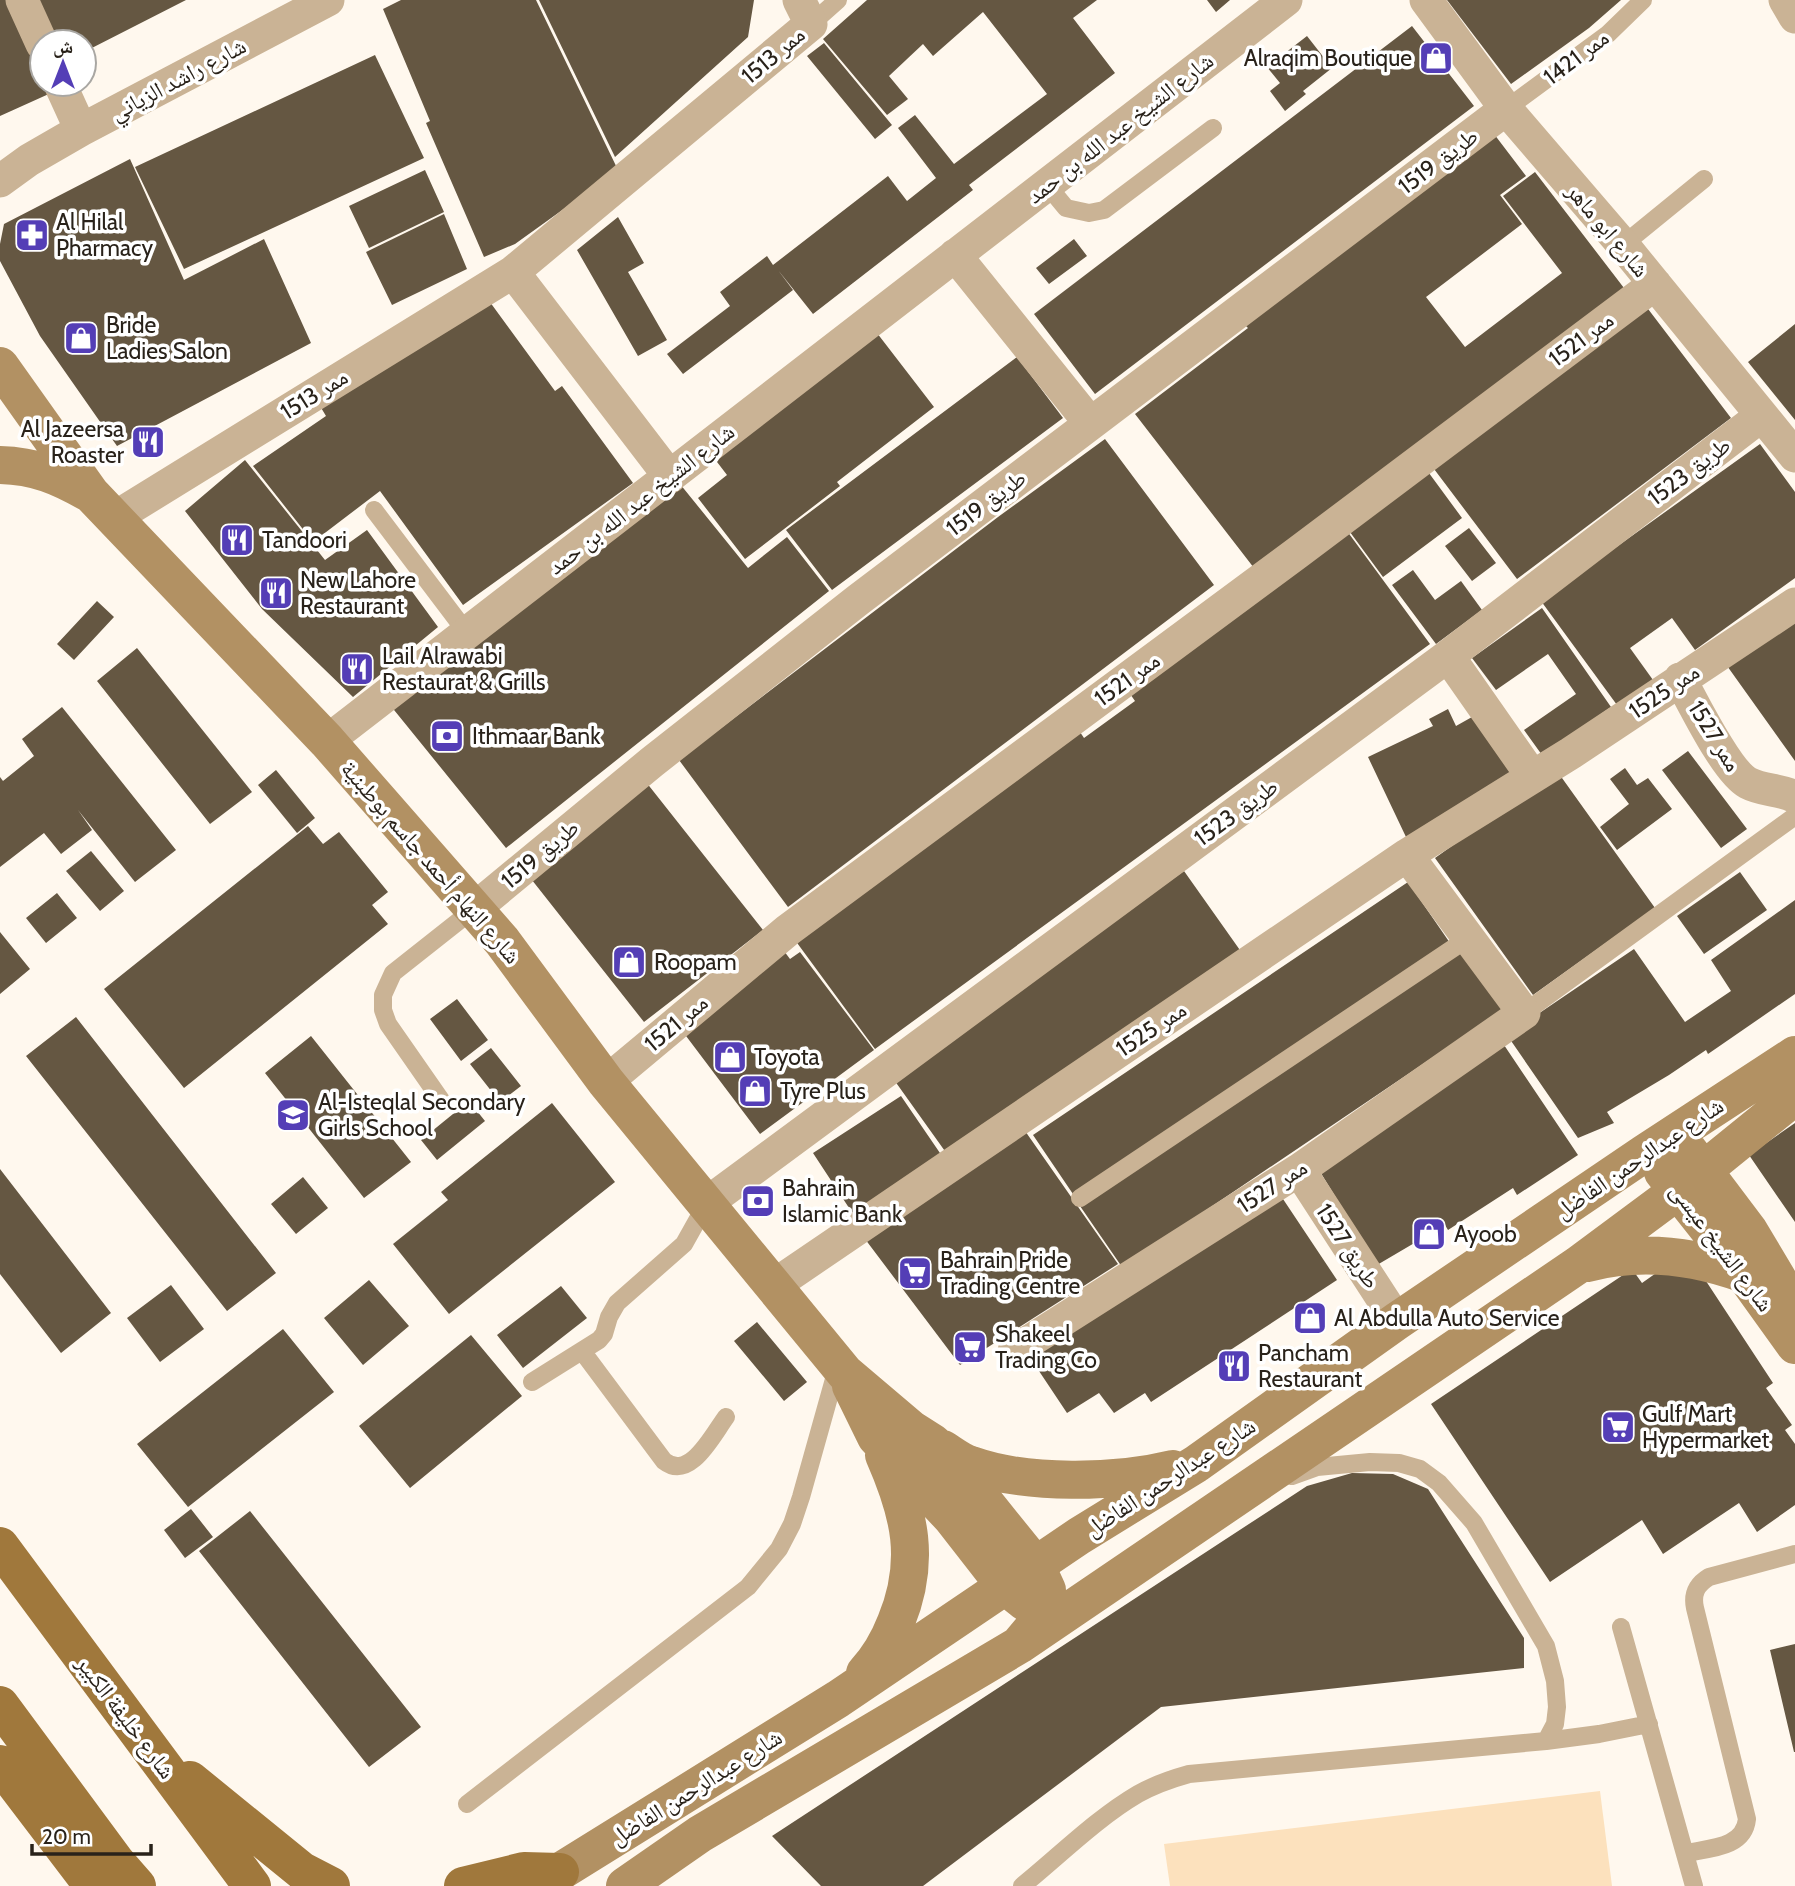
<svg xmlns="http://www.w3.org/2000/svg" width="1795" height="1886" font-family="Cabin,'Noto Naskh Arabic',sans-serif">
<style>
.green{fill:#fce1bd}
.building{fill:#655742}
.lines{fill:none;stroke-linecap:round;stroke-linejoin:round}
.lane{stroke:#cab395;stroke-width:18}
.street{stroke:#cab395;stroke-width:33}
.secondary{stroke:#b29163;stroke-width:38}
.primary{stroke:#a0783c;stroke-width:38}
.labels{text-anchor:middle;stroke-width:7;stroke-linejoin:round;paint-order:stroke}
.street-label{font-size:23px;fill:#29221a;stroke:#fff}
.poi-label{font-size:23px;fill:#29221a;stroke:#fff;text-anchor:start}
</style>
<rect width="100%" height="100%" fill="#fff8ee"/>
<!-- green -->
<path class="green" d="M1600,1791L1612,1886H1170L1164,1844Z"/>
<!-- building -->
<path class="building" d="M0,0H7L42,75V84H46L51,93L0,116Z
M33,0H186L84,52V42H55Z
M401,0H536L618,170L515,244L484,257L426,123L430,121L383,9Z
M539,0H754L748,37L615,157Z
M867,0H1097L1073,18L1115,73L969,185L973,190L813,314L778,270L793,290L683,374L667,354L730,306L720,292L767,256L773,265L888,176L907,201L936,178L898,128L915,115L954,164L1047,94L983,12L933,56L923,44L889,76L908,99L887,115L823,39Z
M1207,0H1230L1216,12Z
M1447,0H1621L1589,28L1511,84Z
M1412,26L1474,106L1095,394L1034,314Z
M1307,36L1332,68L1303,91L1306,94L1285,111L1270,91L1280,83L1267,67Z
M824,43L892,125L875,139L807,56Z
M375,55L424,158L184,269L135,167Z
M1491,130L1526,176L1500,195L1522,224L1426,297L1465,347L1562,273L1503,196L1535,172L1624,288L1254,568L1135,414L1248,328L1242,322Z
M130,159L184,280L264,239L311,343L117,446L40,336L0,261V244L4,224Z
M425,170L444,212L369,248L349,206Z
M444,214L467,269L392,305L366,252Z
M618,217L644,263L628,272L667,340L638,356L577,250Z
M1074,239L1087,256L1049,284L1036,268Z
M487,298L555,391L562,386L633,483L463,605L380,491L313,542L253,466L326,416L320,406Z
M1642,301L1731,418L1517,579L1428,461Z
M1795,324V420L1748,362Z
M877,333L934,407L837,482L840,486L745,559L698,498L727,475L714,458Z
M1017,357L1063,418L832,590L786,530Z
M1105,439L1214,585L788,907L679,760L998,517Z
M1760,444L1795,492V578L1695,650L1672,618L1630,648L1653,680L1617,705L1541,601Z
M245,460L325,560L367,530L438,627L353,697L262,609L185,511Z
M1426,469L1462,518L1383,577L1347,528Z
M680,484L748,568L787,537L829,591L506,848L390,705Z
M1469,528L1496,563L1472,581L1445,546Z
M1347,531L1430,644L875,1049L792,936L1080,732L1084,738L1135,701L1128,691Z
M1413,570L1435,600L1461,581L1482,610L1436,644L1392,585Z
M97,601L114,617L74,660L57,644Z
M1542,608L1611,707L1542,755L1524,730L1576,694L1548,654L1496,690L1472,658Z
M1795,613V761L1725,663Z
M137,648L252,792L210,824L97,681Z
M62,707L176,850L135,882L78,810L92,830L61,854L44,833L0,867V777L3,781L34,756L22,739Z
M1448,709L1456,726L1472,717L1514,778L1406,837L1368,757L1433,726L1429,719Z
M1688,751L1747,829L1721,848L1662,770Z
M1625,768L1637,785L1648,778L1672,809L1617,850L1600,827L1629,804L1610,779Z
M276,770L315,818L297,833L258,785Z
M1557,771L1655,908L1533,995L1435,858Z
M646,782L763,930L644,1022L528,875Z
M308,826L323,844L339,832L388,892L372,905L388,924L184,1088L104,989Z
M91,851L124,891L100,911L66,871Z
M1184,871L1242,953L947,1154L892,1077Z
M1740,872L1767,910L1704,954L1677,916Z
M1408,882L1450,943L1075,1197L1033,1135Z
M57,893L77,918L46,943L26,918Z
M1795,900V994L1708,1054L1706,1050L1669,1075L1607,1112L1614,1123L1578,1138L1507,1035L1634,949L1685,1022L1731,991L1711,960Z
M0,932L30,969L0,994Z
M1461,949L1503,1010L1122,1267L1080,1206Z
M784,951L790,959L800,952L874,1050L760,1134L680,1028Z
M457,999L488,1040L461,1061L430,1019Z
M76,1017L276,1273L227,1311L26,1056Z
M311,1036L411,1162L364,1198L265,1073Z
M1502,1042L1578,1155L1517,1195L1513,1188L1448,1230L1445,1225L1377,1265L1319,1170Z
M491,1048L521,1086L500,1102L470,1064Z
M901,1096L942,1156L853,1214L813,1153Z
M469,1101L485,1121L437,1160L421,1140Z
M552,1103L615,1182L449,1314L393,1244L448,1200L441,1192Z
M1795,1123V1222L1749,1155Z
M1023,1128L1118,1264L960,1365L865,1239Z
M0,1169L111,1313L61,1353L0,1274Z
M303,1177L328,1208L296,1234L271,1204Z
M1281,1196L1337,1280L1151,1402L1145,1393L1114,1413L1099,1393L1067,1413L1031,1359Z
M1632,1269L1642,1283L1659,1271L1704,1278L1773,1383L1766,1388L1792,1425L1785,1430L1795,1444V1505L1757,1532L1739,1503L1663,1554L1642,1520L1550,1582L1431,1404Z
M369,1280L409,1326L363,1365L324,1318Z
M171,1285L204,1329L160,1362L127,1318Z
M561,1286L587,1318L523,1368L497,1335Z
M757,1322L807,1382L784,1401L734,1341Z
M283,1329L334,1392L188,1507L137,1444Z
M471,1335L522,1396L410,1488L359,1426Z
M1352,1473L1393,1474L1428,1489L1524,1638V1668L1161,1707L923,1886H821L772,1836L1307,1486Z
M191,1509L213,1537L185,1558L164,1530Z
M250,1511L421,1727L369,1767L199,1551Z
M1795,1644V1752H1794L1770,1650Z"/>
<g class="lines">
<!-- lane -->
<path class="lane" d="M811,24L838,0
M1506,109L1608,34L1643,0
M1047,185L1066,208L1089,213L1104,210L1213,128
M1623,245L1704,179
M374,510L467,633
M1524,1013L1795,816
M443,1103L388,1024L383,1010V995L393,973L474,909
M1080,1198L1470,937
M582,1351L664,1461C690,1481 712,1436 726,1417
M532,1382L599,1340L604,1334L609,1317L617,1303L684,1244L707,1203
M1292,1476L1317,1467L1370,1462L1399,1463L1420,1469L1439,1483L1474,1523L1546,1646L1555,1681L1557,1707L1555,1724L1546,1741
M1621,1627L1694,1886
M467,1804L748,1587L779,1549L792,1524L801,1497L838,1365
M1686,1853C1710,1848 1744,1848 1747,1819L1695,1608C1692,1594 1696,1585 1709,1577L1795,1554
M1022,1886C1059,1856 1097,1818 1138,1794C1154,1785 1171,1779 1189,1774L1546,1741L1599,1734L1649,1724"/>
<!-- street -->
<path class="street" d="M22,0L42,44
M1426,0L1506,109L1623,245L1795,456
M1785,0L1795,17
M60,84L81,130
M0,181L29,160L81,130L328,0
M955,255L1090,423
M513,272L670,477
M114,518L513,272L811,24L799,0
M1448,656L1532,776
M1680,679C1694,704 1726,771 1748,783C1763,791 1780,789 1795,797
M327,741L1286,0
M474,909L652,762L858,600L1506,109
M606,1082L788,930L1297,553L1655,284
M1299,1170L1397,1321
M707,1203L1448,656L1761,416
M773,1286L1407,855L1571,753L1795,604
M1014,1351L1299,1170L1524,1013L1407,855"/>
<!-- secondary -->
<path class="secondary" d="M0,366L91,494L327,741L502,941L606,1082L845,1373L911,1429L933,1443L986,1504L1036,1566L1047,1590L1045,1606L1034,1627L1019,1645
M0,465C36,466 59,476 89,493
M1688,1150L1749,1231L1792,1303
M1663,1172L1744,1274L1795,1345
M1587,1263C1641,1249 1692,1255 1744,1274
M851,1386L876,1437L952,1518L1005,1586L1025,1602
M943,1449C951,1454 961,1462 971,1465C1027,1485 1116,1483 1173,1469
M865,1673C878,1659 889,1640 896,1622C921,1561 910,1514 884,1455
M537,1886L838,1699L1079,1536L1196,1464L1397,1321L1645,1153L1795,1055
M625,1886L700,1834L1019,1645L1578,1265L1679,1190L1795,1096"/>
<!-- primary -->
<path class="primary" d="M0,1546L252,1886
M0,1705L116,1862L137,1886
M0,1764L93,1886
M190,1780L302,1871L331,1886
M463,1886L524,1871L560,1872"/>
</g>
<!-- icons -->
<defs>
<g id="shop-square" transform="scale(1.75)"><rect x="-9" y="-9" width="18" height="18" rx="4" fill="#543eb6" stroke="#fff"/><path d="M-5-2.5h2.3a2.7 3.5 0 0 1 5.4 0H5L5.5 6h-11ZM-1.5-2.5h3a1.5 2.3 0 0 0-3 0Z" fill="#fff"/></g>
<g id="pharmacy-square" transform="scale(1.75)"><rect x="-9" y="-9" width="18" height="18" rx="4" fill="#543eb6" stroke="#fff"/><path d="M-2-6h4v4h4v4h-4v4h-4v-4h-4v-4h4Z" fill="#fff"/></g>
<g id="restaurant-square" transform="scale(1.75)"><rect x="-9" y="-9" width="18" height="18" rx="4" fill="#543eb6" stroke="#fff"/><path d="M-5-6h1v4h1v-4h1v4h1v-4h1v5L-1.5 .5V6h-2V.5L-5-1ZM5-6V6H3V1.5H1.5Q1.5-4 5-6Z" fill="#fff"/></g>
<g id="bank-square" transform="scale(1.75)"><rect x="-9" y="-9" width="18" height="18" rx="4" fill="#543eb6" stroke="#fff"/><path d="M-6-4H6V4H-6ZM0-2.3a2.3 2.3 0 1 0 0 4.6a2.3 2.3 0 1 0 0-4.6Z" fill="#fff"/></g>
<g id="school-square" transform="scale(1.75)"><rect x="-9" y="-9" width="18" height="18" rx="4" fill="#543eb6" stroke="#fff"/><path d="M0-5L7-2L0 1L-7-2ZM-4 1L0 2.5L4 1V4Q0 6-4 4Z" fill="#fff"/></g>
<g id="supermarket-square" transform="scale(1.75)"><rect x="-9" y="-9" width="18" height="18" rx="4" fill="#543eb6" stroke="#fff"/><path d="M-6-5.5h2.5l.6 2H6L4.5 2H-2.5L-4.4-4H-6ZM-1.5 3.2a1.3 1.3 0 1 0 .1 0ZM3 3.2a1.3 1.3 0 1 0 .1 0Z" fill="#fff"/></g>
</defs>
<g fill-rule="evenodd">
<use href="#shop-square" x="1436" y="58"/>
<use href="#pharmacy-square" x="32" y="235"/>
<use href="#shop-square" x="81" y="338"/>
<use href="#restaurant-square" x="148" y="442"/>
<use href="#restaurant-square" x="237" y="540"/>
<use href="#restaurant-square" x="276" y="593"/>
<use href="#restaurant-square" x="357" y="669"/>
<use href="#bank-square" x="447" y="736"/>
<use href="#shop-square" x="629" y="962"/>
<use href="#shop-square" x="730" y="1057"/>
<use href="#shop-square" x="755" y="1091"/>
<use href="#school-square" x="293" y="1115"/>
<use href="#bank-square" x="758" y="1201"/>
<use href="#shop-square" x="1429" y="1234"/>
<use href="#supermarket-square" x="915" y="1273"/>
<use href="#shop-square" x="1310" y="1318"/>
<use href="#supermarket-square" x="970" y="1347"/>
<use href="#restaurant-square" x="1234" y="1366"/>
<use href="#supermarket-square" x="1618" y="1427"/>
</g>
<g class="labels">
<!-- street labels -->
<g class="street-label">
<text transform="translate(773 55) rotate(-40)" y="8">ممر 1513</text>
<text transform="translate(1576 57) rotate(-37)" y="8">ممر 1421</text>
<text transform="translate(178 79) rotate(-28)" y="8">شارع راشد الزياني</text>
<text transform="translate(1120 128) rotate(-38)" y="8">شارع الشيخ عبد الله بن حمد</text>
<text transform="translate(1438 161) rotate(-37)" y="8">طريق 1519</text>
<text transform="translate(1608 230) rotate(50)" y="8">شارع ابو ماهر</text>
<text transform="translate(1581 339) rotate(-37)" y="8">ممر 1521</text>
<text transform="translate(314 394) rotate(-32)" y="8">ممر 1513</text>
<text transform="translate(1689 471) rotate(-37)" y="8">طريق 1523</text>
<text transform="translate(641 499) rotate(-38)" y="8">شارع الشيخ عبد الله بن حمد</text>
<text transform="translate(986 503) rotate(-37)" y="8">طريق 1519</text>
<text transform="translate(1127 679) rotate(-36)" y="8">ممر 1521</text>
<text transform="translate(1664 691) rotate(-34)" y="8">ممر 1525</text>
<text transform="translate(1715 736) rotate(58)" y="8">ممر 1527</text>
<text transform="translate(1236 812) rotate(-36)" y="8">طريق 1523</text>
<text transform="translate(540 854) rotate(-40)" y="8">طريق 1519</text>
<text transform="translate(431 862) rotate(49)" y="8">شارع النهام أحمد جاسم بوطبنية</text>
<text transform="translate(676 1023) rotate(-40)" y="8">ممر 1521</text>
<text transform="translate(1151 1029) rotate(-34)" y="8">ممر 1525</text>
<text transform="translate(1639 1158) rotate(-34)" y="8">شارع عبدالرحمن الفاضل</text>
<text transform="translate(1272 1186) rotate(-33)" y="8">ممر 1527</text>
<text transform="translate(1348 1246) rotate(57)" y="8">طريق 1527</text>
<text transform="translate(1722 1247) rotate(53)" y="8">شارع الشيخ عيسى</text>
<text transform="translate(1170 1477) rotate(-33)" y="8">شارع عبدالرحمن الفاضل</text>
<text transform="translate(126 1717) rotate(53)" y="8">شارع خليفة الكبير</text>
<text transform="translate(696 1787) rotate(-32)" y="8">شارع عبدالرحمن الفاضل</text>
</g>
<!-- poi labels -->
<g class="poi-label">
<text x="1412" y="66" text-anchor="end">Alraqim Boutique</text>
<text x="56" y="230">Al Hilal<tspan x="56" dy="26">Pharmacy</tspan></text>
<text x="106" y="333">Bride<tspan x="106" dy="26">Ladies Salon</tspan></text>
<text x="124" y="437" text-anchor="end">Al Jazeersa<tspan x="124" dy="26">Roaster</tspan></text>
<text x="262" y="548">Tandoori</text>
<text x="300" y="588">New Lahore<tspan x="300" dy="26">Restaurant</tspan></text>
<text x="382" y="664">Lail Alrawabi<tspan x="382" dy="26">Restaurat &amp; Grills</tspan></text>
<text x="472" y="744">Ithmaar Bank</text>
<text x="654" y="970">Roopam</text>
<text x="754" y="1065">Toyota</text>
<text x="780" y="1099">Tyre Plus</text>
<text x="318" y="1110">Al-Isteqlal Secondary<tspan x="318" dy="26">Girls School</tspan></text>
<text x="782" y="1196">Bahrain<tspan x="782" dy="26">Islamic Bank</tspan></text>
<text x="1454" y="1242">Ayoob</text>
<text x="940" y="1268">Bahrain Pride<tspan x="940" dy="26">Trading Centre</tspan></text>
<text x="1334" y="1326">Al Abdulla Auto Service</text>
<text x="995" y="1342">Shakeel<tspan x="995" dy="26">Trading Co</tspan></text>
<text x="1258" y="1361">Pancham<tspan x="1258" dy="26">Restaurant</tspan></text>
<text x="1642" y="1422">Gulf Mart<tspan x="1642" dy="26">Hypermarket</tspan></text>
</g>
</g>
<!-- north arrow -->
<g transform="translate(63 63)"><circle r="33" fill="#ffffff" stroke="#a9a7a3" stroke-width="2"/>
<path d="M0-5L12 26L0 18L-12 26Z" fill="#543eb6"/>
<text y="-10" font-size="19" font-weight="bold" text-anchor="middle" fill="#29221a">ش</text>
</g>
<!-- scale -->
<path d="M32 1844v10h119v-10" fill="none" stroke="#29221a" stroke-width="3.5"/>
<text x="42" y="1844" font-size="21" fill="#29221a" stroke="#ffffff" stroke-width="5" paint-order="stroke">20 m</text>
</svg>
